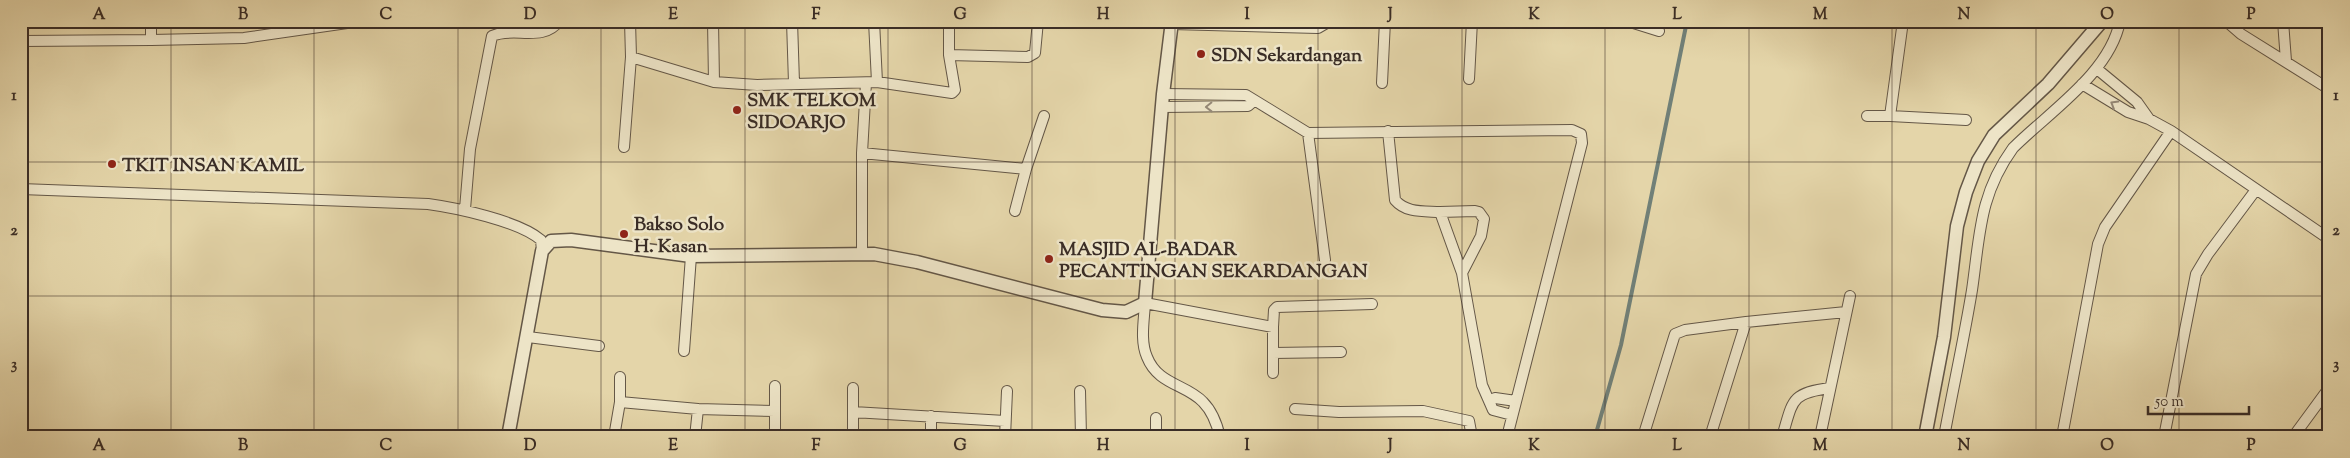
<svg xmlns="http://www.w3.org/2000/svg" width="2350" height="458" font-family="'Sorts Mill Goudy',serif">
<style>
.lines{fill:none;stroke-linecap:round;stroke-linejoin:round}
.stream{stroke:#718078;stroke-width:4}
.minor-casing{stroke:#645747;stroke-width:12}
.tertiary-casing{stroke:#645747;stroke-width:15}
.minor{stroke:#ede4c7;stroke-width:10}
.tertiary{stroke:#ede4c7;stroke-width:12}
.oneway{stroke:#948876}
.grid{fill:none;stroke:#3a2d26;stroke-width:1;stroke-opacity:0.55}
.poi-dot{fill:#8f2418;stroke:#ede4c7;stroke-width:2}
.labels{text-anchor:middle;stroke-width:5;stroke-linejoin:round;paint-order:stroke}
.poi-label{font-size:19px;font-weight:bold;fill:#3a2d26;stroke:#ede4c7;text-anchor:start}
.neatline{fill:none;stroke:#3a2d26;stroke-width:2}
.grid-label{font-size:16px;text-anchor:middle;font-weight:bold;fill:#3a2d26}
</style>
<rect width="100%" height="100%" fill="#e4d5a9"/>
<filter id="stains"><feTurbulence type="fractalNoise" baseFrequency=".004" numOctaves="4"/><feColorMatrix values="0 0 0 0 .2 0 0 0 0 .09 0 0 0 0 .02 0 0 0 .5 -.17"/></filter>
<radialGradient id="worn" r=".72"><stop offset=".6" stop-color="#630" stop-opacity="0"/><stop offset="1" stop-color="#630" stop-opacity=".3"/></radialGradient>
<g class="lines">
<!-- stream -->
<path class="stream" d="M1595,437L1621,345L1687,21"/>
<!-- minor casing -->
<g class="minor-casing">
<path id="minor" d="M151,21V40L244,38L361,21
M713,21L714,82
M792,21L794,83
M874,21L877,82
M1627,21L1659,31
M2226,21L2241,34L2329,89
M2283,21L2286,61
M1172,24L1318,28L1330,21
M21,41L151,40
M949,55L1028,57L1035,53L1038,21
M631,57L714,82L757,85L877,82L952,93L955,90L949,55V21
M2097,69L2137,102L2149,119
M1469,79L1472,21
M1382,83L1385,21
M2082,84L2128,112L2149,119L2171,131L2329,239
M1163,94L1246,95L1308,133L1572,130L1581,134L1582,143L1507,437
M1162,107L1248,106L1254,101
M1867,116H1890L1903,21
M1890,116L1966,120
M1388,131L1395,200C1406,213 1423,211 1440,212L1462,273L1482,385L1493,410L1512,415
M1308,133L1325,260
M624,147L631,57L630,21
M862,153L1026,169L1015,211
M1026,169L1044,116
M21,189L428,204C457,208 519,221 541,240L542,251
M465,209L470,149L492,36C513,26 543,43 559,21
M1440,212L1475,211L1479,212L1484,219L1481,236L1462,273
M862,254V153L866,83
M528,337L599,346
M684,351L691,256
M1273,353L1341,352
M1273,373V327
M853,388V437
M1080,391L1081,437
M1489,401L1495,398L1516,401
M620,402L698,409L775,411
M1295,409L1339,412L1423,411L1469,421L1472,437
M853,412L1005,421
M931,416V437
M1156,418V437
M614,437L620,402V377
M695,437L698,409
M775,437V386
M1005,437L1007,391
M1220,437C1217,424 1213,412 1203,402C1186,384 1158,385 1147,357C1140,341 1144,321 1145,303L1273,327L1274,310L1277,307L1372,304
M1643,437L1675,334L1685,330L1746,322
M1710,437L1746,322L1846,312
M1782,437C1793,401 1790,393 1830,388
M1820,437L1850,296
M1944,437C1953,388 1964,339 1972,290C1980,235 1979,195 2013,148C2049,112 2110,73 2120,21
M2062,437L2098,244L2105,227L2171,131
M2164,437L2196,274L2208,254L2255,191
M2293,437L2329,388"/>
</g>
<!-- tertiary casing -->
<g class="tertiary-casing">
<path id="tertiary" d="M508,437L542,251L551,241L571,240L691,256L874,254L917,262L1102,310L1126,312L1145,303L1163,94L1172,21
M1925,437L1944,337L1957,226L1966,192L1978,161L1994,135L2048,84L2102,21"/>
</g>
<!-- minor -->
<use href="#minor" class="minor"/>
<!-- tertiary -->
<use href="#tertiary" class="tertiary"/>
</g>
<!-- one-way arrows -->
<defs><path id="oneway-chevron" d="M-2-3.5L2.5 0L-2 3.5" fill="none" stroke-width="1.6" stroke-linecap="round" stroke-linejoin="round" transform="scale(1.25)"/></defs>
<g class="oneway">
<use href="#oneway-chevron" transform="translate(2114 104) rotate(-149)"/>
<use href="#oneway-chevron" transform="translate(1209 107) rotate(179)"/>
</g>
<!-- grid -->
<path class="grid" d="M171,21V437M314,21V437M458,21V437M601,21V437M745,21V437M888,21V437M1032,21V437M1175,21V437M1318,21V437M1462,21V437M1605,21V437M1749,21V437M1892,21V437M2036,21V437M2179,21V437M21,162H2329M21,296H2329"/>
<!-- markers -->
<g class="poi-dot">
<circle cx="1201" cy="54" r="5"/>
<circle cx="737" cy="110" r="5"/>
<circle cx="112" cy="164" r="5"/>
<circle cx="624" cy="234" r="5"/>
<circle cx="1049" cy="259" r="5"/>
</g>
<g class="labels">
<!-- poi labels -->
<g class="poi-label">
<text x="1211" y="61">SDN Sekardangan</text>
<text x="747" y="106">SMK TELKOM<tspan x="747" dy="22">SIDOARJO</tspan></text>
<text x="122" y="171">TKIT INSAN KAMIL</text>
<text x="634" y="230">Bakso Solo<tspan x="634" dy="22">H. Kasan</tspan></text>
<text x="1059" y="255">MASJID AL-BADAR<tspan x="1059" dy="22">PECANTINGAN SEKARDANGAN</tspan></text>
</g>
</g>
<!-- margin -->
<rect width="2350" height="458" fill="none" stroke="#e4d5a9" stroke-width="55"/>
<!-- scale -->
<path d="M2148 406v8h101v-8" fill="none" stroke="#3a2d26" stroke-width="2.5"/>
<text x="2155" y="406" font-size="15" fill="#3a2d26" stroke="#ede4c7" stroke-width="4" paint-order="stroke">50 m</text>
<rect x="28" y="28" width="2294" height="402" class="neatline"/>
<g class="grid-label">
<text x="99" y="19">A</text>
<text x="243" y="19">B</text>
<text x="386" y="19">C</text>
<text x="530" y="19">D</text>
<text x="673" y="19">E</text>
<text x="816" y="19">F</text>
<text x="960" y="19">G</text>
<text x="1103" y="19">H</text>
<text x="1247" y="19">I</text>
<text x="1390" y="19">J</text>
<text x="1534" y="19">K</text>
<text x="1677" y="19">L</text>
<text x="1820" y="19">M</text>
<text x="1964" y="19">N</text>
<text x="2107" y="19">O</text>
<text x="2251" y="19">P</text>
<text x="14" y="100">1</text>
<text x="2336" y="100">1</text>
<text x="14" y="235">2</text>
<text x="2336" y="235">2</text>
<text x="14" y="369">3</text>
<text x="2336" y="369">3</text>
<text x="99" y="450">A</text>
<text x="243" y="450">B</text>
<text x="386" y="450">C</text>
<text x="530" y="450">D</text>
<text x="673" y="450">E</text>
<text x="816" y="450">F</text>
<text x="960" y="450">G</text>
<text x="1103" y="450">H</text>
<text x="1247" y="450">I</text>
<text x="1390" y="450">J</text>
<text x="1534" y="450">K</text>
<text x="1677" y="450">L</text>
<text x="1820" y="450">M</text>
<text x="1964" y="450">N</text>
<text x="2107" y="450">O</text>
<text x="2251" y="450">P</text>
</g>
<rect width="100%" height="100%" filter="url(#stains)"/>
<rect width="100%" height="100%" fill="url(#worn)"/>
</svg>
